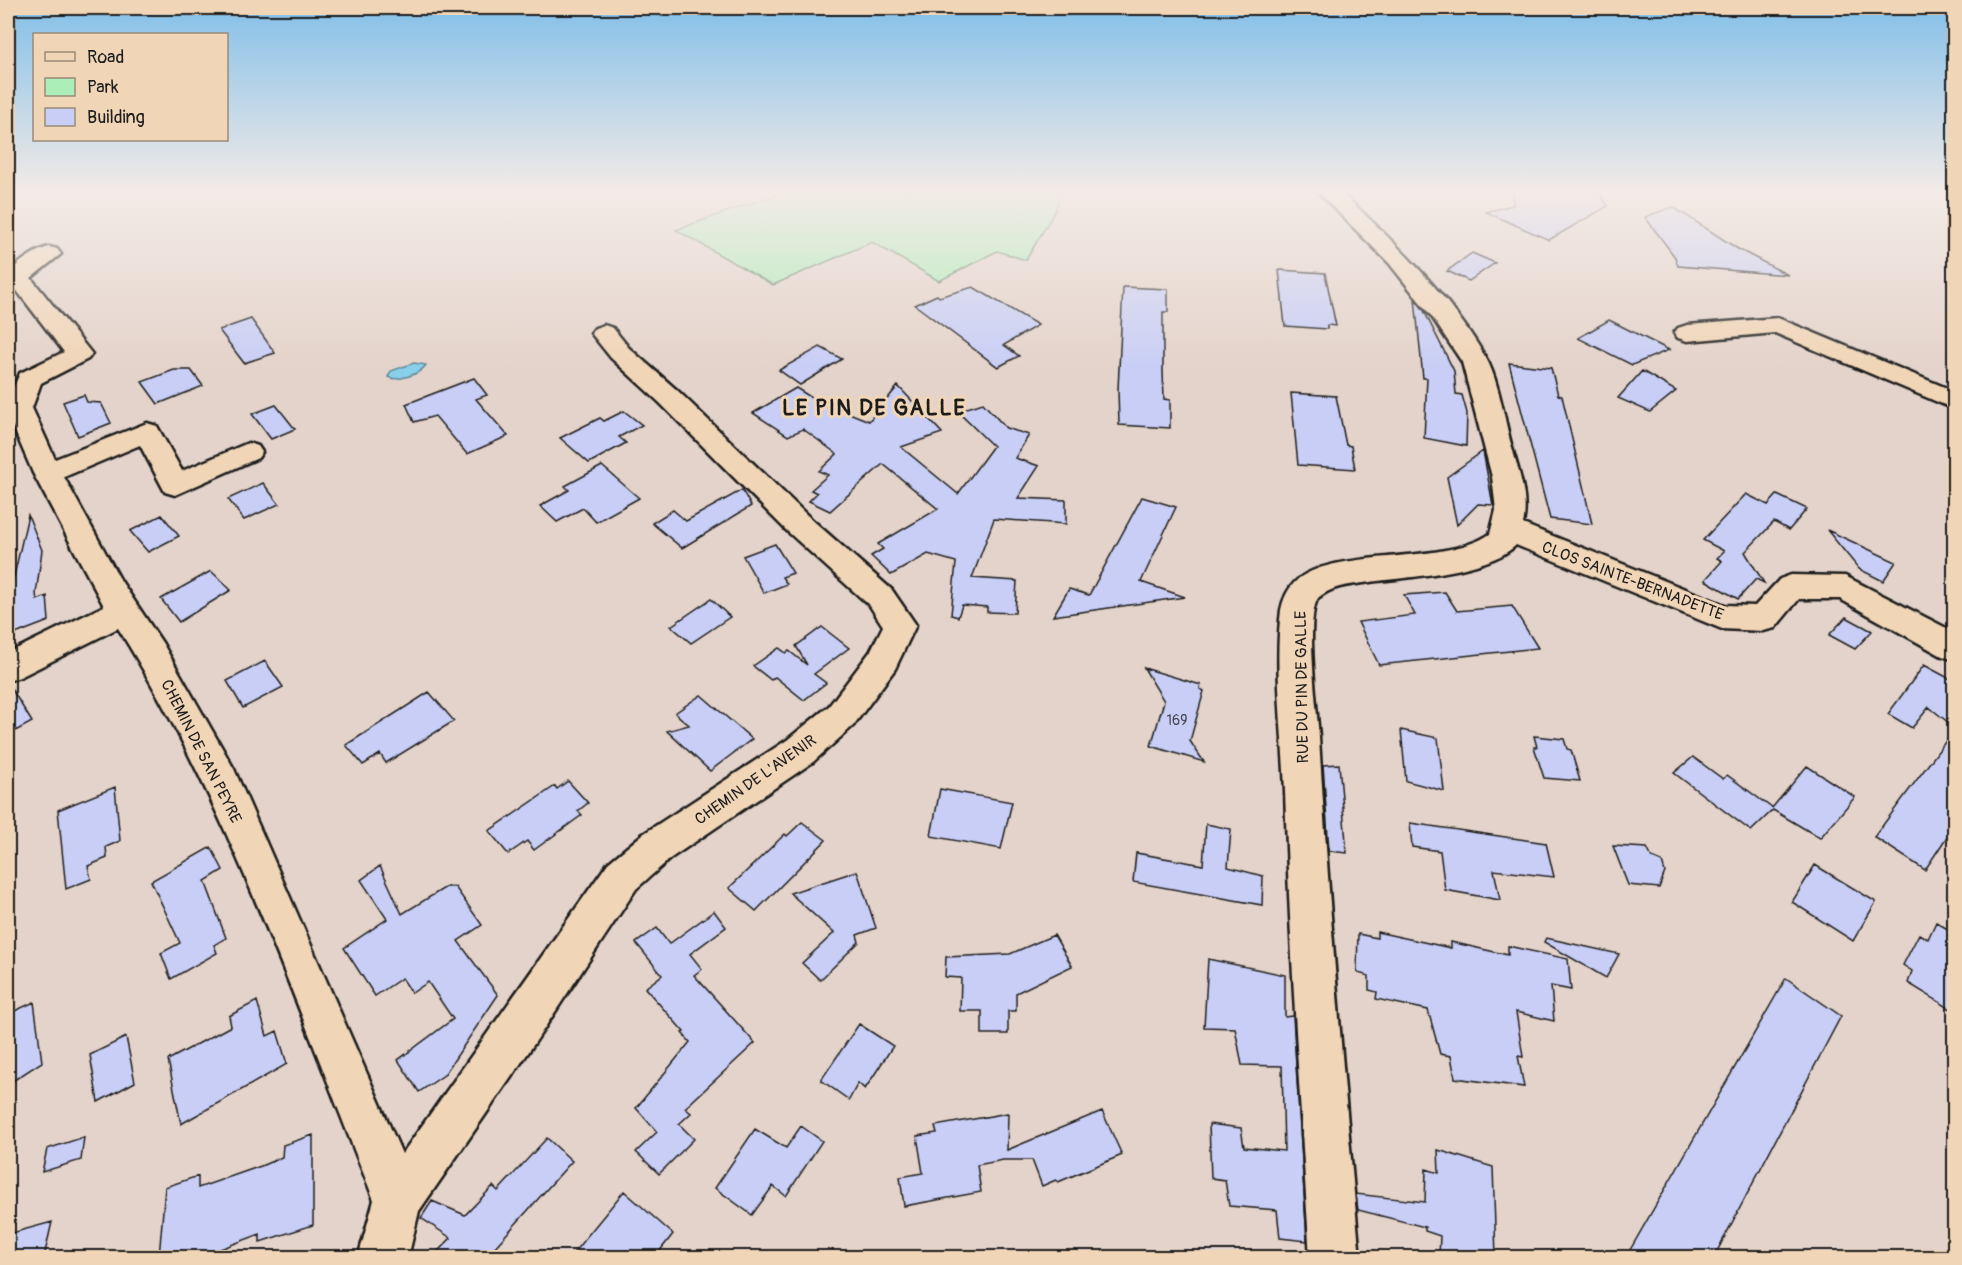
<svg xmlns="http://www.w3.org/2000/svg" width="1962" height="1265" font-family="Pangolin,sans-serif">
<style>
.green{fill:#aceeb7;stroke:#64856a;stroke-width:1.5}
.water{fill:#89d0eb;stroke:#5d8898;stroke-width:1.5}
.building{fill:#c8cef6;stroke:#1c1c1c;stroke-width:1.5}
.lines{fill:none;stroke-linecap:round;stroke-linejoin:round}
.minor-casing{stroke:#1c1c1c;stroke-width:5}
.minor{fill:#f0d5b7;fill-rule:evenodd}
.labels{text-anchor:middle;stroke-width:6;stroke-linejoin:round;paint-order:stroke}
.number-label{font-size:14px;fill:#474852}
.street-label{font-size:16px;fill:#1c1c1c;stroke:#f0d5b7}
.district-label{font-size:22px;font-weight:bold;letter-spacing:1.5px;fill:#1c1c1c;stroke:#f0d5b7}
</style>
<rect width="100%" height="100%" fill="#e4d3ca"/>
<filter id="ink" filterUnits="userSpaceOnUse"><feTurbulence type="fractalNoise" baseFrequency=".0167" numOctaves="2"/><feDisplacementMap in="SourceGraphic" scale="12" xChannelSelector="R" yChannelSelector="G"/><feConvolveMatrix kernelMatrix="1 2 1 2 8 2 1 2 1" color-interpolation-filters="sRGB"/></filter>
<g filter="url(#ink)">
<!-- green -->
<path class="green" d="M786,191H1062L1055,211L1026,260L997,251L939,281L872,242L773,285L676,230Z"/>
<!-- water -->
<path class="water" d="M414,363L426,365C420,374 398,382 388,377L391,371Z"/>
<!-- building -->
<path class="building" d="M1513,191H1598L1608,206L1549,240L1486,212L1513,205Z
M1673,207L1738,249L1788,275L1678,266L1675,257L1645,217Z
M1472,253L1495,263L1469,281L1447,271Z
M1279,270L1325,273L1336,326L1327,325V329L1285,326Z
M973,287L1038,325L1004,345L1019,356L998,367L915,305L937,295L939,297Z
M1123,287L1168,289V312H1163V372L1164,399L1170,400V428L1119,425L1118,389Z
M1415,299L1423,309L1454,371L1456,394L1462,395L1467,413L1466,446L1424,438L1427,378H1423Z
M251,319L275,353L244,363L219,330Z
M1609,320L1669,350L1632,365L1578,338Z
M820,347L842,359L800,385L779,370Z
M1509,363L1551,368L1558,395L1562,396L1592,524L1550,519Z
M174,370H191L203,386L158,404L142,382Z
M1642,371L1676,391L1650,412L1618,398Z
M474,378L487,395L476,399L508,436L467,454L435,416L414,422L406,404Z
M898,386L942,433L901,447L958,494L993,446L957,411L983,403L1006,428L1029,435L1015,458L1039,466L1018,498L1066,500V524L994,519L972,578L1017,581L1015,613L987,612V607L962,605L958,617L951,615L956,562L928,554L891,575L871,556L883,549L878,544L938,509L883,464L830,511L809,501L817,493L811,490L828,475L819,471L837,454L803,429L788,436L753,413L796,388L836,413L842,410L869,421Z
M1291,393L1336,396L1346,445L1351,446L1355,469L1298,465Z
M84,395L87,402L101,403L111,423L78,436L63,402Z
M276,405L295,429L271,439L252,414Z
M624,411L642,425L619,437L626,443L589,463L560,438L600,418L604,421Z
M1483,451L1493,505L1478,504L1457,525L1447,477Z
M602,466L639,498L596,522L583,508L557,522L540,506L569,490L565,486Z
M263,483L279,504L244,520L228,499Z
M742,490L751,506L682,548L652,523L673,510L686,521Z
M1746,494L1768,505L1777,495L1807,509L1789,530L1774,522L1745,552L1764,583L1756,579L1738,599L1705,580L1722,561L1717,558L1724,551L1703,540Z
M1142,497L1176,507L1141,582L1185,597L1053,616L1069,589L1089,595Z
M28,515L42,550L36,594L37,600L47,596L49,621L10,636L12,624L8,626V602Z
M162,515L179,536L148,552L130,531Z
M1827,530L1868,549L1896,562L1883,581L1859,569Z
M775,544L793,573L782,577L787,584L764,593L743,556Z
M211,571L231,590L179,622L161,599Z
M1445,592L1457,611L1512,606L1538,648L1379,665L1358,622L1415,615L1404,595Z
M711,599L730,617L691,643L671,626Z
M1846,617L1872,631L1855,649L1829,635Z
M822,627L849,648L814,674L826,683L804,700L775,677L771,680L753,666L779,648L786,653L789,651L807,665L796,646Z
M265,661L283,687L243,708L227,681Z
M1924,665L1954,681V727L1929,707L1912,728L1888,714Z
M1144,668L1201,685L1200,689L1204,691L1190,741L1204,762L1151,746L1164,701Z
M8,683L32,722L8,735Z
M429,692L454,721L386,763L380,754L363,765L346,745Z
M701,695L752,739L710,771L667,731L689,725L675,713Z
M1401,730L1438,738L1444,791L1406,781Z
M1954,730V826L1925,870L1874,837Z
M1534,736L1564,739L1567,749L1571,750L1580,781L1544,778L1534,747H1537Z
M1693,757L1723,779L1727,775L1772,808L1807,766L1855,797L1820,838L1773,810L1751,831L1674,773Z
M1339,764L1347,853L1329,851L1323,765Z
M568,781L588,803L578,811L582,815L534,850L527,841L508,854L489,831L555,786L557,789Z
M115,787L120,841L106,847L107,858L88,866L91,879L66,889L58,810Z
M940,789L1012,802L1001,849L931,836Z
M802,822L826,840L756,911L729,888L785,834L787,836Z
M1410,823L1546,843L1554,877L1494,870L1500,900L1445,890L1440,851L1412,847Z
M1206,824L1231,829L1228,867L1263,876L1262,905L1133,882L1136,853L1203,865Z
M1613,846L1647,848L1652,858L1662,862L1665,872L1659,888L1628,885Z
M211,847L223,870L205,881L226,938L214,945L217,953L171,979L161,953L180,943L151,881Z
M1815,865L1876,902L1853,941L1792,902Z
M380,866L402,914L446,887H455L482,925L458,941L498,995L444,1075L419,1092L398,1060L453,1019L428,982L412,993L402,978L375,996L344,948L387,919L361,880Z
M857,871L876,928L857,935L859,942L820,980L802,963L834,933L790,893Z
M714,911L726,927L690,954L702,969L694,975L755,1043L685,1108L691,1113L679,1124L694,1139L659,1174L636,1152L657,1132L636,1108L690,1042L682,1033L684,1032L645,988L662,975L636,943L657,928L669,944Z
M1936,922L1954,933V1011L1908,983L1912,971L1903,965L1919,934L1928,939Z
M1377,932L1451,948V942L1508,955V946L1568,959L1571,990L1551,986L1554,1021L1516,1012L1523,1057L1518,1056L1524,1087L1455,1078L1451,1056L1440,1054L1428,1010L1376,999L1377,992L1369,990V976L1358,973L1357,969L1358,934L1377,938Z
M1054,935L1072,966L1016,993V1011H1008V1034H982V1011H960L961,978L945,977L946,957L1010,954Z
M1546,938L1619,954L1606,978L1544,942Z
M1208,959L1285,975V1017L1293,1016L1307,1241L1280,1238L1277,1210L1229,1206L1225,1180L1211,1178L1209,1124L1241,1128L1244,1147L1284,1151L1282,1066L1242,1065L1235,1028L1204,1027Z
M1786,978L1841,1016L1714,1257H1626Z
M257,1001L267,1036L277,1031L287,1064L181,1124L168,1060L231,1026L229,1016Z
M34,1002L42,1062L8,1084V1014Z
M859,1024L893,1046L865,1089L858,1083L849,1100L821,1080Z
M126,1037L135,1082L98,1102L90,1055Z
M1102,1111L1122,1155L1058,1182L1056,1180L1042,1186L1032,1160H1003L977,1165L981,1192L904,1206L900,1177L923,1173L917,1136L937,1133L935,1126L1008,1113L1007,1150Z
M801,1126L822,1141L786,1196L773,1186L752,1215L715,1188L755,1129L786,1148Z
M313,1135V1225L260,1242V1234L212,1252L211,1257H159L165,1187L198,1176V1188L261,1166L282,1157L283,1145Z
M84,1137L81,1160L42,1172L47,1149Z
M547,1138L572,1161L486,1257H432L451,1238L421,1218L432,1201L465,1215L493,1186L498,1191Z
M1438,1150L1493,1167L1496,1257H1439L1440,1236L1425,1231V1227L1358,1210L1356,1194L1425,1202L1426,1169L1439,1173Z
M624,1191L673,1234L655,1257H570Z
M52,1222L44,1257H8V1234Z"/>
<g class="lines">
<!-- minor casing -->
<g class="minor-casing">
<path id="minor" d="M1317,191H1340C1394,242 1450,295 1487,360C1498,380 1505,421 1511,444C1518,470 1529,497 1523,524L1725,605L1755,606L1780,579L1791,575L1845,576L1954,632V660L1942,656L1840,599H1799L1775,628L1763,631L1722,629L1516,545C1489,572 1408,577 1370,582C1352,585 1333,585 1318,598C1305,618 1317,709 1319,737C1329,911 1344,1084 1360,1258H1310C1300,1102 1290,947 1285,792C1283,735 1274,666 1281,610C1283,600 1287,590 1295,582C1330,547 1444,566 1490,534L1496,510L1492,477L1462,362L1432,317L1389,263Z
M49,247L57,249L61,254L31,278L92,354L88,359L41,383L32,408L55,459L147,423L157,426L182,471L248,443L258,446L262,452L258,458L175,495L165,492L140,445L64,477L121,581L163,644L234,769L402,1154L608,863L643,834L787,740L829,706L870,652L883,626L870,606L787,531L660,403L611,358L591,333L595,328L604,325L613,328L629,348L678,391L809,517L892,590L916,625L895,669L853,726L813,762L671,858L636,889L532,1047L419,1211L408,1258H358L374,1200C297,1008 228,803 118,628L20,677L8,681V653L104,606L33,473L8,415V400L20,373L64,352L8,279C9,266 37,250 49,247Z
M1778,318L1954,391V409L1775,333L1687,341L1678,338L1674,333L1678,328L1687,325Z"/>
</g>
<!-- minor -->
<use href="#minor" class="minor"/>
</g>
</g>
<!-- sky -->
<linearGradient id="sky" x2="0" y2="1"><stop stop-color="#82bfe9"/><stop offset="0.52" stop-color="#f3ebe7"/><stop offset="1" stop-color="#f3ebe7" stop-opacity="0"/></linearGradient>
<rect width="1962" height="368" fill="url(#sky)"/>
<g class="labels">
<!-- number labels -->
<g class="number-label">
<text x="1177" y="725">169</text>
</g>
<!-- street labels -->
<g class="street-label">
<text transform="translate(1633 580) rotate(21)" y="6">CLOS SAINTE-BERNADETTE</text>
<text transform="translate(1301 687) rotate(-91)" y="6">RUE DU PIN DE GALLE</text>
<text transform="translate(202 751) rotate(63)" y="6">CHEMIN DE SAN PEYRE</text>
<text transform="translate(755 779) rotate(-35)" y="6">CHEMIN DE L'AVENIR</text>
</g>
<!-- district labels -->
<g class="district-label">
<text x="874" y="415">LE PIN DE GALLE</text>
</g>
</g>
<!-- margin -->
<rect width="1962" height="1265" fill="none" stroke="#f0d5b7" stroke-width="30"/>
<rect x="15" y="15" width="1932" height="1235" fill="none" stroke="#1c1c1c" stroke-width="2" filter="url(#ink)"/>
<!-- legend -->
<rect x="33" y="33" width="195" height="108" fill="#f0d5b7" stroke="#9b8b79" stroke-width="1.5"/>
<rect x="45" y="52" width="30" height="9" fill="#f0d5b7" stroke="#9b8b79" stroke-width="1.5"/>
<text x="87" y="63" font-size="18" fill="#1c1c1c">Road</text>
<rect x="45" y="78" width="30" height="18" fill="#aceeb7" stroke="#9b8b79" stroke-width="1.5"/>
<text x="87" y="93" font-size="18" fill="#1c1c1c">Park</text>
<rect x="45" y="108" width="30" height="18" fill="#c8cef6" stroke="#9b8b79" stroke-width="1.5"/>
<text x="87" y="123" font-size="18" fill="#1c1c1c">Building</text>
</svg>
